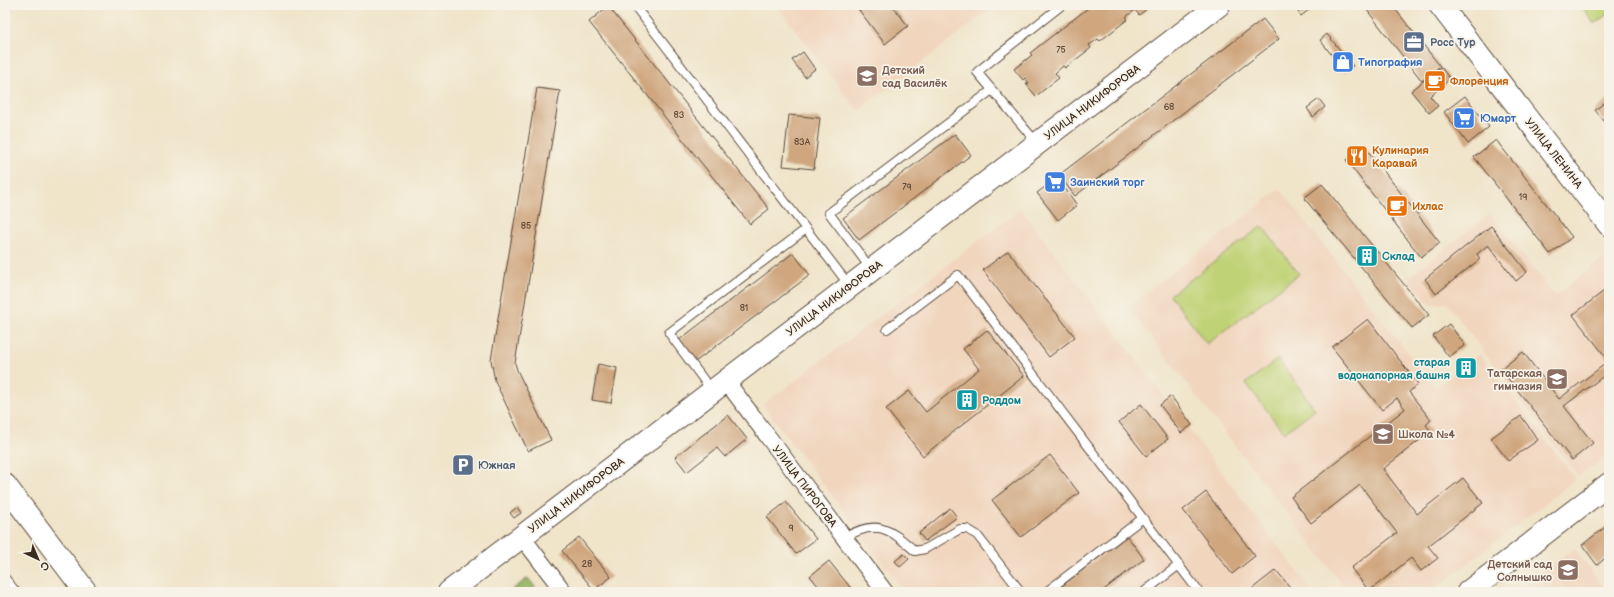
<svg xmlns="http://www.w3.org/2000/svg" width="1614" height="597" font-family="'Balsamiq Sans',sans-serif">
<style>
.built{fill:#f1d5bd}
.green{fill:#bfd275;stroke:#7d7e4a}
.forest{fill:#97b466;stroke:#696f42}
.building{fill:#cfa67e}
.lines{fill:none;stroke-linecap:round;stroke-linejoin:round}
.lane-casing{stroke:#564638;stroke-width:10}
.street-casing{stroke:#564638;stroke-width:18}
.secondary-casing{stroke:#564638;stroke-width:24}
.primary-casing{stroke:#564638;stroke-width:24}
.lane{stroke:#fff;stroke-width:8}
.street{stroke:#fff;stroke-width:16}
.secondary{stroke:#fff;stroke-width:22}
.primary{stroke:#fff;stroke-width:22}
.labels{text-anchor:middle;stroke-width:3.5;stroke-linejoin:round;paint-order:stroke}
.number-label{font-size:9px;fill:#604936}
.service-label{font-size:11px;font-weight:bold;fill:#4e5e75;stroke:#f7f3e8;text-anchor:start}
.shop-label{font-size:11px;font-weight:bold;fill:#366cbe;stroke:#f7f3e8;text-anchor:start}
.education-label{font-size:11px;font-weight:bold;fill:#785e54;stroke:#f7f3e8;text-anchor:start}
.food-label{font-size:11px;font-weight:bold;fill:#c56008;stroke:#f7f3e8;text-anchor:start}
.street-label{font-size:11px;fill:#3b2a1e;stroke:#f7f3e8}
.culture-label{font-size:11px;font-weight:bold;fill:#0d838f;stroke:#f7f3e8;text-anchor:start}
</style>
<rect width="100%" height="100%" fill="#f7f3e8"/>
<filter id="ink" filterUnits="userSpaceOnUse"><feTurbulence type="fractalNoise" baseFrequency=".025" numOctaves="2"/><feDisplacementMap in="SourceGraphic" scale="8" xChannelSelector="R" yChannelSelector="G"/><feConvolveMatrix kernelMatrix="1 2 1 2 8 2 1 2 1" color-interpolation-filters="sRGB"/></filter>
<filter id="wash" filterUnits="userSpaceOnUse"><feTurbulence type="fractalNoise" baseFrequency=".012" numOctaves="4" result="noise"/><feDisplacementMap in="SourceGraphic" scale="16" xChannelSelector="R" yChannelSelector="G"/><feGaussianBlur stdDeviation="0.9" result="paint"/><feColorMatrix in="noise" values="0 0 0 0 0 0 0 0 0 0 0 0 0 0 0 0 0 1.4 0 .05"/><feComposite in="paint" operator="in"/></filter>
<g filter="url(#wash)">
<rect width="100%" height="100%" fill="#f0e4c9"/>
<!-- built -->
<path class="built" d="M776,5H996L858,111Z
M1280,189L1435,388L1479,354L1576,479L1431,592H1348L1128,307Z
M1021,209L1166,399L1171,396L1192,425L1188,428L1313,592H905L763,405Z
M1490,214L1555,296L1602,259L1609,269V454L1579,477L1447,303L1429,304L1408,278Z
M1574,548L1607,592H1516Z"/>
<!-- green -->
<path class="green" d="M1581,5H1609V13L1594,24Z
M1262,226L1299,274L1207,344L1170,295Z
M1278,359L1315,409L1284,433L1246,383Z"/>
<!-- forest -->
<path class="forest" d="M528,578L539,592H509Z"/>
<g id="blocks">
<!-- building -->
<path class="building" d="M855,5H892L908,26L885,44Z
M1092,5H1152L1139,15L1135,10L1126,17L1128,19L1100,41L1098,39L1089,45L1091,48L1065,68L1063,66L1055,73L1059,78L1036,96L1026,84L1029,83L1025,78L1023,80L1014,69L1032,55L1030,53Z
M1293,5H1315L1301,16Z
M1363,5H1392L1440,66L1422,81Z
M608,6L769,209L750,224L589,22Z
M1263,19L1279,39L1075,196L1059,175Z
M1327,34L1353,66L1345,72L1320,40Z
M803,52L815,69L805,77L792,60Z
M1441,67L1450,79L1430,96L1438,106L1429,113L1411,91Z
M537,88L560,91L515,363L517,370L551,440L528,451L495,381L491,360Z
M1465,96L1489,127L1468,144L1444,112Z
M1319,99L1325,107L1313,117L1307,108Z
M1609,99V127L1595,110Z
M789,115L820,118L814,169L783,166Z
M955,134L971,155L859,240L843,218Z
M1496,140L1572,237L1550,254L1474,157Z
M1364,146L1440,243L1421,257L1346,160Z
M1057,178L1077,205L1058,220L1037,193Z
M1322,184L1429,315L1412,328L1304,198Z
M1491,226L1527,272L1516,281L1488,245L1477,254L1480,259L1436,294L1425,279Z
M1008,251L1075,337L1049,357L983,270Z
M793,253L810,275L695,362L679,340Z
M1604,291L1609,298V372L1564,406L1593,443L1572,460L1501,369L1523,352L1559,399L1609,361L1573,315Z
M1368,319L1418,384L1409,392L1431,420L1426,425L1431,431L1383,469L1417,514L1463,478L1483,503L1428,546L1438,558L1421,571L1411,558L1369,591L1351,568L1397,533L1360,485L1311,523L1291,497L1405,409L1397,398L1382,410L1332,347Z
M1449,324L1465,345L1449,357L1433,336Z
M987,330L1024,376L923,456L886,409L909,391L926,412L979,369L963,349Z
M1458 368a8 8 0 1 1 16 0a8 8 0 1 1-16 0Z
M598,364L617,368L611,403L592,400Z
M1171,396L1192,425L1181,433L1160,405Z
M1141,404L1168,439L1146,456L1119,422Z
M728,415L747,439L725,457L717,448L687,472L675,457Z
M1521,416L1538,440L1508,461L1491,438Z
M1050,455L1079,493L1021,537L992,500Z
M1206,492L1255,556L1232,574L1183,510Z
M786,502L816,539L796,554L767,517Z
M517,507L521,513L514,518L510,513Z
M950,508L957,517L925,541L919,533Z
M1609,524V555L1597,565L1582,545Z
M1127,536L1144,559L1101,592H1054Z
M579,537L611,577L594,590L562,551Z
M904,554L909,559L900,567L895,561Z
M829,561L854,592H823L810,576Z
M1276,570L1294,592H1248Z"/>
</g>
</g>
<g filter="url(#ink)">
<use href="#blocks" fill-opacity="0" stroke="#564638" stroke-width="1"/>
<g class="lines">
<!-- lane casing -->
<g class="lane-casing">
<path id="lane" d="M634,5L849,285
M1037,143L977,72L1062,5
M871,269L829,213L992,90
M887,329L958,275L1199,592
M712,391L669,333L806,229
M844,538C876,518 890,529 915,551L925,549L960,529H967L977,535L1021,592
M5,578L16,592
M1046,592L1143,518
M1144,592L1179,565"/>
</g>
<!-- street casing -->
<g class="street-casing">
<path id="street" d="M726,381L885,592
M522,537L564,592"/>
</g>
<!-- secondary casing -->
<g class="secondary-casing">
<path id="secondary" d="M1440,5L1609,225
M449,592L1219,5
M1468,592L1609,484"/>
</g>
<!-- primary casing -->
<g class="primary-casing">
<path id="primary" d="M5,485L86,592"/>
</g>
<!-- lane -->
<use href="#lane" class="lane"/>
<!-- street -->
<use href="#street" class="street"/>
<!-- secondary -->
<use href="#secondary" class="secondary"/>
<!-- primary -->
<use href="#primary" class="primary"/>
</g>
</g>
<!-- icons -->
<defs>
<g id="office-square" transform="scale(1.15)"><rect x="-9" y="-9" width="18" height="18" rx="4" fill="#5c6f8a" stroke="#f7f3e8"/><path d="M-6-3h4V-5.5h4V-3h4V5H-6ZM-1-4.5V-3h2v-1.5ZM-6 0V1H6V0Z" fill="#fff"/></g>
<g id="shop-square" transform="scale(1.15)"><rect x="-9" y="-9" width="18" height="18" rx="4" fill="#3f7fe0" stroke="#f7f3e8"/><path d="M-5-2.5h2.3a2.7 3.5 0 0 1 5.4 0H5L5.5 6h-11ZM-1.5-2.5h3a1.5 2.3 0 0 0-3 0Z" fill="#fff"/></g>
<g id="school-square" transform="scale(1.15)"><rect x="-9" y="-9" width="18" height="18" rx="4" fill="#8d6e63" stroke="#f7f3e8"/><path d="M0-5L7-2L0 1L-7-2ZM-4 1L0 2.5L4 1V4Q0 6-4 4Z" fill="#fff"/></g>
<g id="cafe-square" transform="scale(1.15)"><rect x="-9" y="-9" width="18" height="18" rx="4" fill="#e8710a" stroke="#f7f3e8"/><path d="M-5.5-4.5H6V0H3Q3 3.5 0 3.5H-2.5Q-5.5 3.5-5.5 0ZM3-3.2v2h1.7v-2ZM-6 4.5H4V6H-6Z" fill="#fff"/></g>
<g id="supermarket-square" transform="scale(1.15)"><rect x="-9" y="-9" width="18" height="18" rx="4" fill="#3f7fe0" stroke="#f7f3e8"/><path d="M-6-5.5h2.5l.6 2H6L4.5 2H-2.5L-4.4-4H-6ZM-1.5 3.2a1.3 1.3 0 1 0 .1 0ZM3 3.2a1.3 1.3 0 1 0 .1 0Z" fill="#fff"/></g>
<g id="restaurant-square" transform="scale(1.15)"><rect x="-9" y="-9" width="18" height="18" rx="4" fill="#e8710a" stroke="#f7f3e8"/><path d="M-5-6h1v4h1v-4h1v4h1v-4h1v5L-1.5 .5V6h-2V.5L-5-1ZM5-6V6H3V1.5H1.5Q1.5-4 5-6Z" fill="#fff"/></g>
<g id="building-square" transform="scale(1.15)"><rect x="-9" y="-9" width="18" height="18" rx="4" fill="#0f9aa8" stroke="#f7f3e8"/><path d="M-4-6H4V6H1V3H-1V6H-4ZM-2.5-4.3h1.7v1.8h-1.7ZM.8-4.3h1.7v1.8H.8ZM-2.5-1h1.7V.8h-1.7ZM.8-1h1.7V.8H.8Z" fill="#fff"/></g>
<g id="parking-square" transform="scale(1.15)"><rect x="-9" y="-9" width="18" height="18" rx="4" fill="#5c6f8a" stroke="#f7f3e8"/><path d="M-3.5-5.5H1a3.5 3.5 0 0 1 0 7H-1V5.5H-3.5ZM-1-3.4V-.6H.8a1.4 1.4 0 0 0 0-2.8Z" fill="#fff"/></g>
</defs>
<g fill-rule="evenodd">
<use href="#office-square" x="1414" y="42"/>
<use href="#shop-square" x="1343" y="62"/>
<use href="#school-square" x="867" y="76"/>
<use href="#cafe-square" x="1435" y="81"/>
<use href="#supermarket-square" x="1464" y="118"/>
<use href="#restaurant-square" x="1357" y="156"/>
<use href="#supermarket-square" x="1055" y="182"/>
<use href="#cafe-square" x="1397" y="206"/>
<use href="#building-square" x="1367" y="256"/>
<use href="#building-square" x="1466" y="368"/>
<use href="#school-square" x="1557" y="379"/>
<use href="#building-square" x="967" y="400"/>
<use href="#school-square" x="1383" y="434"/>
<use href="#parking-square" x="463" y="465"/>
<use href="#school-square" x="1568" y="570"/>
</g>
<g class="labels">
<!-- number labels -->
<g class="number-label">
<text x="1061" y="53">75</text>
<text x="1169" y="110">68</text>
<text x="679" y="118">83</text>
<text x="802" y="145">83А</text>
<text x="907" y="190">79</text>
<text x="1523" y="200">19</text>
<text x="526" y="229">85</text>
<text x="744" y="311">81</text>
<text x="791" y="531">9</text>
<text x="587" y="567">28</text>
</g>
<!-- service labels -->
<g class="service-label">
<text x="1430" y="46">Росс Тур</text>
<text x="478" y="469">Южная</text>
</g>
<!-- shop labels -->
<g class="shop-label">
<text x="1358" y="66">Типография</text>
<text x="1480" y="122">Юмарт</text>
<text x="1070" y="186">Заинский торг</text>
</g>
<!-- education labels -->
<g class="education-label">
<text x="882" y="74">Детский<tspan x="882" dy="13">сад Василёк</tspan></text>
<text x="1542" y="377" text-anchor="end">Татарская<tspan x="1542" dy="13">гимназия</tspan></text>
<text x="1398" y="438">Школа №4</text>
<text x="1552" y="568" text-anchor="end">Детский сад<tspan x="1552" dy="13">Солнышко</tspan></text>
</g>
<!-- food labels -->
<g class="food-label">
<text x="1450" y="85">Флоренция</text>
<text x="1372" y="154">Кулинария<tspan x="1372" dy="13">Каравай</tspan></text>
<text x="1412" y="210">Ихлас</text>
</g>
<!-- street labels -->
<g class="street-label">
<text transform="translate(1092 102) rotate(-37)" y="4">УЛИЦА НИКИФОРОВА</text>
<text transform="translate(1554 153) rotate(52)" y="4">УЛИЦА ЛЕНИНА</text>
<text transform="translate(834 298) rotate(-37)" y="4">УЛИЦА НИКИФОРОВА</text>
<text transform="translate(805 486) rotate(53)" y="4">УЛИЦА ПИРОГОВА</text>
<text transform="translate(576 495) rotate(-37)" y="4">УЛИЦА НИКИФОРОВА</text>
</g>
<!-- culture labels -->
<g class="culture-label">
<text x="1382" y="260">Склад</text>
<text x="1450" y="366" text-anchor="end">старая<tspan x="1450" dy="13">водонапорная башня</tspan></text>
<text x="982" y="404">Роддом</text>
</g>
</g>
<!-- margin -->
<rect width="1614" height="597" fill="none" stroke="#f7f3e8" stroke-width="20"/>
<!-- north arrow -->
<g transform="translate(38 559) rotate(136)" stroke="#f7f3e8" stroke-width="3" paint-order="stroke">
<path d="M0-3L7 15L0 10L-7 15Z" fill="#3b2a1e"/>
<text y="-6" font-size="11" font-weight="bold" text-anchor="middle" fill="#3b2a1e">С</text>
</g>
</svg>
